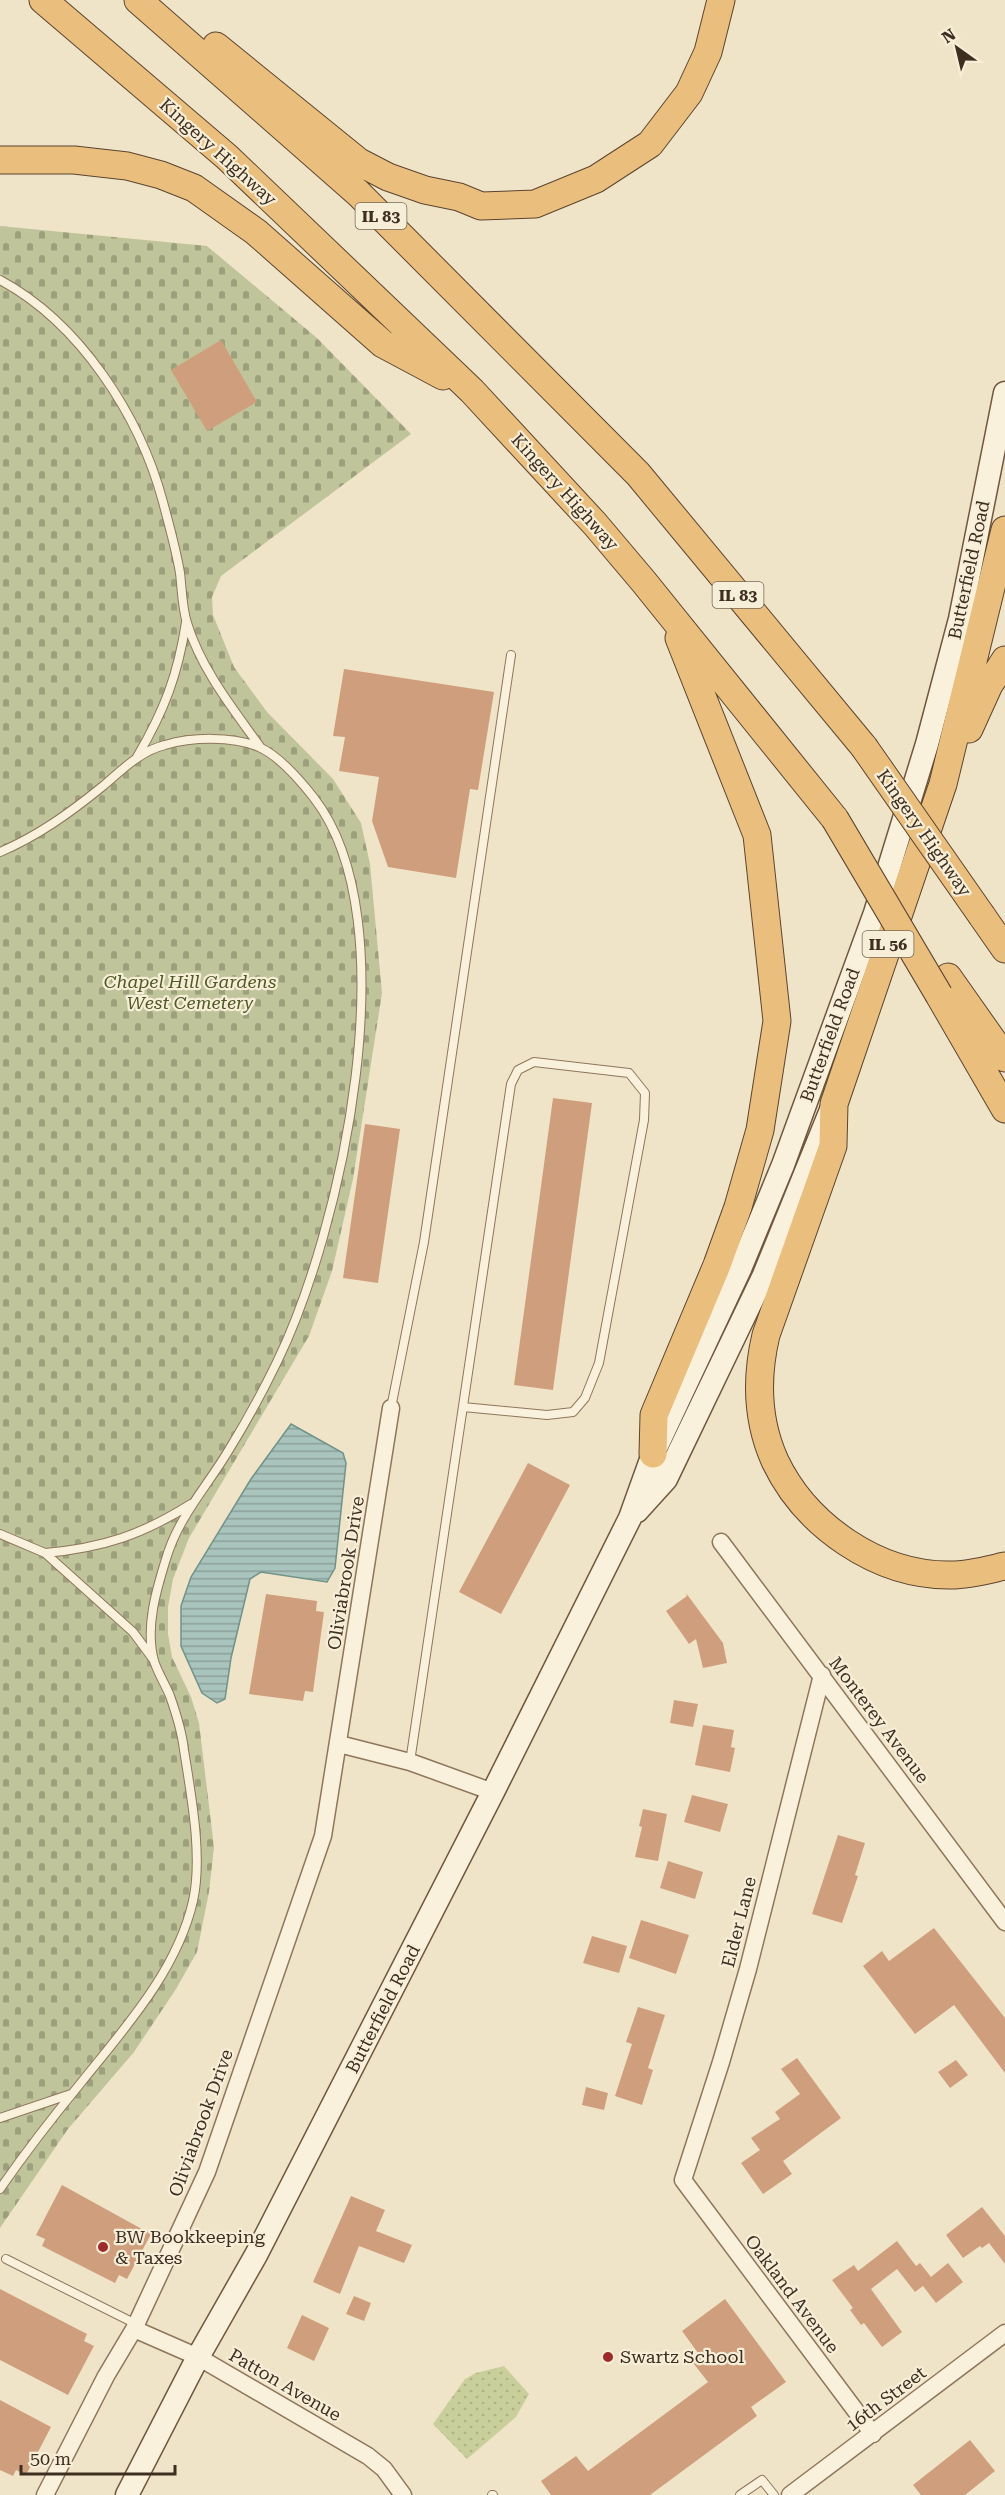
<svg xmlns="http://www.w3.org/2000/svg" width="1005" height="2495" font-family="'Roboto Serif',serif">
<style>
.green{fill:url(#green-dots)}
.cemetery{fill:url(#cemetery-stones)}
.water{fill:url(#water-rules);stroke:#6f938a;stroke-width:1.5}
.building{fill:#cf9f7d}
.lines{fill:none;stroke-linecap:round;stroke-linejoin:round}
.service-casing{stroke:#8d765c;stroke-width:10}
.minor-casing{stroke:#8d765c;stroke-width:19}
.secondary-casing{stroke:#6f573f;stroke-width:25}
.trunk-casing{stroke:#5b4430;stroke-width:29}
.service{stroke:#faf1dc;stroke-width:8}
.minor{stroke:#faf1dc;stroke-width:16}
.secondary{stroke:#faf1dc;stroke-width:22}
.trunk{stroke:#eabe7c;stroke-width:27}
.trunk-bridge-casing{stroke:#5b4430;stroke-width:29;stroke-linecap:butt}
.trunk-bridge{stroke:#eabe7c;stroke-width:27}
.poi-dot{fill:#9e2a2b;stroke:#f7eed8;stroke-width:2}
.labels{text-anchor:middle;stroke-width:4.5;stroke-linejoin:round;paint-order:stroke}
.shield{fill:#f7eed8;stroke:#756857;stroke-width:1.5}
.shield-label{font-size:16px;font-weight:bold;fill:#3d2e20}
.street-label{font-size:18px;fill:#3d2e20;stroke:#f7eed8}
.park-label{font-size:18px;font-style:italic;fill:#4d5a26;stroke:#f7eed8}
.poi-label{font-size:18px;fill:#3d2e20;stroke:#f7eed8;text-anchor:start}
</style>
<defs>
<pattern id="green-dots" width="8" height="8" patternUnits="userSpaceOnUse" patternTransform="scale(1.5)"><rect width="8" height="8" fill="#c9cf9b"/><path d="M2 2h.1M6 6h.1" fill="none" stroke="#aeb285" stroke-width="1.8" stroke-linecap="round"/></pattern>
<pattern id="cemetery-stones" width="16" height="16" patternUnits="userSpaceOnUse" patternTransform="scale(1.5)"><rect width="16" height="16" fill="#bfc49a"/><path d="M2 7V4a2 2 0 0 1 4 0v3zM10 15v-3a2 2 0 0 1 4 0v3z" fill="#9ca07d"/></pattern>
<pattern id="water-rules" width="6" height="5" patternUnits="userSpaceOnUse" patternTransform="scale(1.5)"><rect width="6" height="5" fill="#a9c4bc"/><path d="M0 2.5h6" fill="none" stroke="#8ba098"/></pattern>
</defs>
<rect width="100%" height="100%" fill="#f0e4c8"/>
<!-- green -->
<path class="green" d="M504,2366L529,2394L516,2417L467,2459L433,2424L465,2379L476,2373Z"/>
<!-- cemetery -->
<path class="cemetery" d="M0,226L207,246L317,338L411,434L221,576L212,597L213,615L234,667L267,712L333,779L361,823L370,864L382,993L353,1179L332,1271L309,1336L189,1538L173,1579L168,1607V1634L172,1657L191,1697L199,1723L214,1847L209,1892L197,1952L176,1989L134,2052L68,2129L0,2228Z"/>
<!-- water -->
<path class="water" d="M291,1424L343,1453L346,1463L335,1568L327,1582L261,1572L250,1579L231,1658L225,1699L217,1703L202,1693L181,1646V1606L191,1577L251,1479Z"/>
<!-- building -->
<path class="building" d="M221,340L257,402L207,431L171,370Z
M344,669L494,692L478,790L470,789L456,878L388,867L372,821L379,777L339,771L345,737L333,736Z
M553,1098L592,1103L553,1390L514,1385Z
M365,1124L400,1129L378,1283L343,1278Z
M528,1463L570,1485L501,1614L459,1592Z
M686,1593L723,1643L727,1663L703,1668L696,1639L689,1644L666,1611L687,1596Z
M266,1594L317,1601L316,1611L324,1612L313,1692L305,1691L303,1701L249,1694Z
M674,1700L698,1704L693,1727L670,1723Z
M703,1725L734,1730L731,1747L735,1748L730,1772L695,1765Z
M692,1795L728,1804L720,1832L684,1822Z
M643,1809L667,1814L658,1861L635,1857L642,1827L639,1826Z
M838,1835L865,1843L855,1875L858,1876L842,1923L812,1914Z
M668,1861L703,1872L695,1899L660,1888Z
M641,1920L689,1935L676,1974L629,1958Z
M934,1928L1005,2018V2073L954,2005L915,2034L863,1966L882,1951L889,1961Z
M592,1936L627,1946L619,1973L583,1963Z
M638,2007L665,2015L648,2068L653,2070L642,2105L615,2096L632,2044L626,2042Z
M797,2058L841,2118L783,2161L792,2174L763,2194L741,2163L760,2150L751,2138L780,2119L775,2112L800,2094L781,2069Z
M956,2060L968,2075L950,2088L938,2072Z
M586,2087L608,2093L604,2110L582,2105Z
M62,2185L151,2234L127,2279L119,2275L115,2283L42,2246L45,2239L36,2235Z
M351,2196L385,2210L376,2231L412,2245L404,2263L359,2246L340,2294L313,2282Z
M982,2207L1005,2236V2264L989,2243L982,2248L980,2246L963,2258L946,2235Z
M897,2241L916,2266L920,2263L931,2277L948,2263L963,2282L936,2303L923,2286L915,2292L897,2269L871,2289L902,2332L882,2347L864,2323L861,2325L850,2310L853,2308L832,2280L854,2265L858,2271Z
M0,2289L87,2334L84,2341L94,2346L68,2395L0,2360Z
M354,2296L371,2303L364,2321L346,2314Z
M725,2299L786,2382L751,2407L757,2416L650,2495H551L541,2481L576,2456L588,2471L708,2382L690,2359L698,2353L682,2331Z
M302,2315L329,2328L314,2361L287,2348Z
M0,2400L51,2427L26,2475L16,2470L13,2476L0,2470Z
M970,2440L995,2471L965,2495H921L913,2485Z"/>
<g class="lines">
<!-- service casing -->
<g class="service-casing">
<path id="service" d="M0,280C80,323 140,416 163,502C169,525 176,549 180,573C182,589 182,607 187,623C201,669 233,709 261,748
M137,757C164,711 178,675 186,622
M0,852C38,836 71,812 103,786C122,770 140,751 165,745C192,737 232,736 259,747C279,756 300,780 314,798C410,922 341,1231 277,1362C262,1393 245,1424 227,1453C205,1489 178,1518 166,1559C156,1591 145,1628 154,1661C158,1673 165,1684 170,1696C176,1713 182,1732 184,1750C191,1795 203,1856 193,1901C177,1971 124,2029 80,2084C52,2118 25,2153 0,2189
M391,1408L424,1242L511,655
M0,1534L45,1553L133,1632L153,1659
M45,1553C102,1548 142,1535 191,1504
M410,1762L511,1084L518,1070L534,1062L629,1073L645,1093L644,1120L599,1363L585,1398L573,1412L547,1415L463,1407
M0,2118L71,2094
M6,2259L136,2324
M492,2495H493
M740,2495L762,2480L774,2495"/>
</g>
<!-- minor casing -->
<g class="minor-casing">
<path id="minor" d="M721,1542L1005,1922
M822,1675L748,1969L721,2062L683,2180L873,2434
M339,1744L410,1762L493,1792
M134,2329L198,2357L368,2456L384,2469L403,2495
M45,2495L106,2376L134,2329L207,2172L323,1836L391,1408
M790,2495L1005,2333"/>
</g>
<!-- secondary casing -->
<g class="secondary-casing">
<path id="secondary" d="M637,1511L666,1479L764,1275L831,1110
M127,2495L198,2357L256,2255L493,1792L630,1518L653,1454L740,1269L783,1165L875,913L927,744L960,619L1005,393"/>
</g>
<!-- trunk casing -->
<g class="trunk-casing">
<path id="trunk" d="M43,0L227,157L472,391L595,524L644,582L835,819
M138,0L358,193L638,474L864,747
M216,46L359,162L388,177L425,190L459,197L481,206L535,204L596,179L650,144L689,93L708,52L721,0
M0,160H74L127,166L161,175L194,188L256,232L383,344L443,376
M1005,530L943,784L834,1104L833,1146L766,1335C756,1377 757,1421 775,1461C806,1526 878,1576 951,1575C969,1575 987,1570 1005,1566
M969,729L989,685L1005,660
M982,916L1005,949
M948,977L1005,1058
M939,995L1005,1109
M653,1454L654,1415L717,1265L738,1207L760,1130L777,1021L757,835L679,638"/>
</g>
<!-- service -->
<use href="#service" class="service"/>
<!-- minor -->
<use href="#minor" class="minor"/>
<!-- secondary -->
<use href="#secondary" class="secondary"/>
<!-- trunk -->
<use href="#trunk" class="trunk"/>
<!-- trunk-bridge casing -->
<g class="trunk-bridge-casing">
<path id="trunk-bridge" d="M864,747L982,916
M835,819L939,995"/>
</g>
<!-- trunk-bridge -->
<use href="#trunk-bridge" class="trunk-bridge"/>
</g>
<!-- markers -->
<g class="poi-dot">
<circle cx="103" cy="2247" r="6"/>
<circle cx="608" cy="2357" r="6"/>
</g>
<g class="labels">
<!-- shield labels -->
<g class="shield">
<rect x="355.5" y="203" width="51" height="26" rx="4.5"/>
<rect x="712.5" y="582" width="51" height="26" rx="4.5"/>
<rect x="862.5" y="931" width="51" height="26" rx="4.5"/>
</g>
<g class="shield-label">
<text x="381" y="222">IL 83</text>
<text x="738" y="601">IL 83</text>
<text x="888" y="950">IL 56</text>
</g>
<!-- street labels -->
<g class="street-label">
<text transform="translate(218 152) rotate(42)" y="6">Kingery Highway</text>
<text transform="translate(565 492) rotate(48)" y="6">Kingery Highway</text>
<text transform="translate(969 570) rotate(-78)" y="6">Butterfield Road</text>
<text transform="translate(924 833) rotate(55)" y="6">Kingery Highway</text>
<text transform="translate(830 1035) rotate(-70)" y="6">Butterfield Road</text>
<text transform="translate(346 1573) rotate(-81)" y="6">Oliviabrook Drive</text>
<text transform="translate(879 1720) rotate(53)" y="6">Monterey Avenue</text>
<text transform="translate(739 1922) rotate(-76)" y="6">Elder Lane</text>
<text transform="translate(383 2009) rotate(-63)" y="6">Butterfield Road</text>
<text transform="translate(201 2123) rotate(-70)" y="6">Oliviabrook Drive</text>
<text transform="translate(792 2294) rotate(53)" y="6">Oakland Avenue</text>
<text transform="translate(285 2385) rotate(30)" y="6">Patton Avenue</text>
<text transform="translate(886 2399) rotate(-37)" y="6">16th Street</text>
</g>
<!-- park labels -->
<g class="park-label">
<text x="190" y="988">Chapel Hill Gardens<tspan x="190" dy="21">West Cemetery</tspan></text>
</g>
<!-- poi labels -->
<g class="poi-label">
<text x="115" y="2243">BW Bookkeeping<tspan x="115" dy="21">&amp; Taxes</tspan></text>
<text x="620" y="2363">Swartz School</text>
</g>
</g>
<!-- north arrow -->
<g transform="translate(957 48) rotate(326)" stroke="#f7eed8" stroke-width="4.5" paint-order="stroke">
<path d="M0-4.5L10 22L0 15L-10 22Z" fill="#3d2e20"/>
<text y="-9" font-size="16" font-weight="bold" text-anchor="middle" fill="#3d2e20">N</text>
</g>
<!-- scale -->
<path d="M21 2465v9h154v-9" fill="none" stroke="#3d2e20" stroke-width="3"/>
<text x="30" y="2465" font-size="18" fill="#3d2e20" stroke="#f7eed8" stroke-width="4.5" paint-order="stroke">50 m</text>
</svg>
